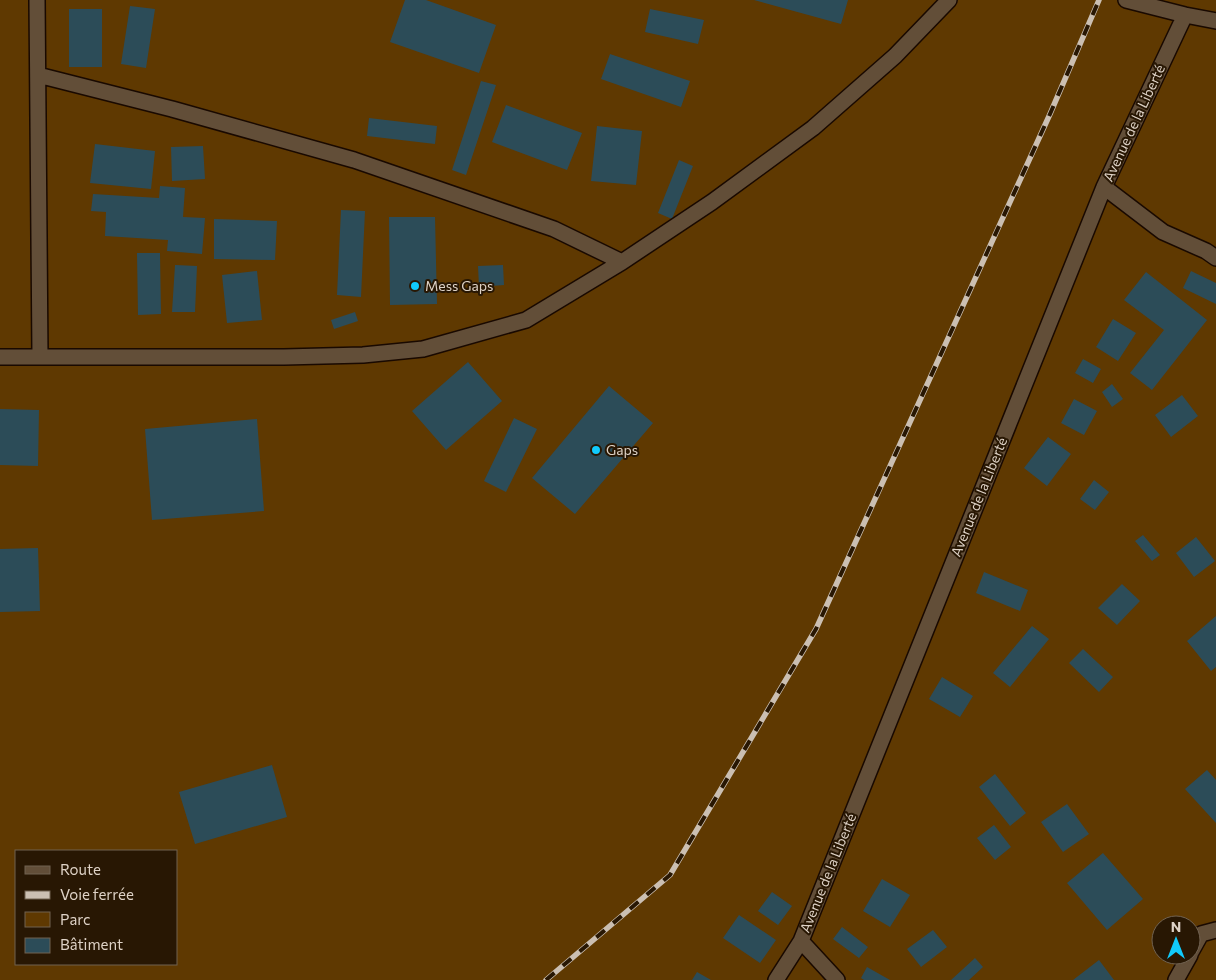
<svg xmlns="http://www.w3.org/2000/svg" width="1216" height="980" font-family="Commissioner,sans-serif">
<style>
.green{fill:#5f3901;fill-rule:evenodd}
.building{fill:#2c4c58}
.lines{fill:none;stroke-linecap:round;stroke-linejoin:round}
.street-casing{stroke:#190900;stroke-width:18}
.street{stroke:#624e38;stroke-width:15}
.rail-casing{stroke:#cbbfb2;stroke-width:5.5}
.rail{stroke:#281703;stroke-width:4;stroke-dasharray:11;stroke-linecap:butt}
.poi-dot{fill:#11cafb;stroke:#281703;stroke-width:2}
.labels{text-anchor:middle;stroke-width:4;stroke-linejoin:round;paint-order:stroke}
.street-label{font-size:14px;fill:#ded2c6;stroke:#281703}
.poi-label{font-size:14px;fill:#ded2c6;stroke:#281703;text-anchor:start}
</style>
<rect width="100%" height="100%" fill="#32200b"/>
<!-- green -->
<path class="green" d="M0,0H1216V980H0ZM16,851H176V964H16ZM1161,925H1191V955H1161Z"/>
<!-- building -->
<path class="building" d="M405,0H426L496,25L479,73L390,42Z
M754,0H848L841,24Z
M130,6L155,9L146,68L121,64Z
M69,9H102V67H69Z
M650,9L704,20L698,44L645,32Z
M610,54L690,81L681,107L601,79Z
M481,81L496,85L466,175L452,170Z
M506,105L582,133L567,170L492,142Z
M369,118L437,126L435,144L367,136Z
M597,126L642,131L636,185L591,181Z
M95,144L155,151L151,189L90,183Z
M203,146L205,179L172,181L171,147Z
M679,160L693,166L672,219L658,213Z
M160,186L185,188L183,217L205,218L202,254L167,251L168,240L105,236L106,212L91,211L93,194L159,198Z
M341,210L365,211L361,297L337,295Z
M389,217H435L437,304L390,305Z
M214,219L277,221L275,260L214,259Z
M137,253H160L161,314L138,315Z
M175,265L197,266L195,312H172Z
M503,265L504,285L479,287L478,266Z
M257,271L262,320L227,323L222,275Z
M1191,271L1216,283V304L1183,288Z
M1146,272L1207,320L1152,390L1130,373L1164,330L1124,300Z
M355,312L358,321L334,329L331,320Z
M1113,319L1136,333L1118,361L1096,347Z
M1083,359L1101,369L1093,383L1075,373Z
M468,362L502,401L446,450L412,411Z
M1112,384L1123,399L1112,407L1102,392Z
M609,386L653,423L575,514L532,478Z
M1182,395L1198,416L1171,437L1155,415Z
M1074,399L1097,411L1084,435L1061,423Z
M0,409L39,410L38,466L0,465Z
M514,418L537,429L506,492L484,481Z
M257,419L264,511L152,520L145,429Z
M1048,437L1071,454L1047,486L1024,468Z
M1094,480L1109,492L1095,510L1080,499Z
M1143,535L1160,555L1152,561L1135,541Z
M1196,537L1215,561L1194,577L1176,553Z
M38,548L40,611L0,612V549Z
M984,572L1028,590L1020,611L976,593Z
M1122,584L1140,601L1117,625L1098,608Z
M1216,616V667L1211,671L1187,641Z
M1032,626L1049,639L1010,687L993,673Z
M1083,649L1113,677L1099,692L1069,663Z
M942,677L973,696L960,717L929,699Z
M272,765L287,817L195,844L179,792Z
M1207,770L1216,780V823L1185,789Z
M995,774L1026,813L1010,826L979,787Z
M1067,804L1089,834L1063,852L1041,822Z
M994,825L1011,847L995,860L977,838Z
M1103,853L1143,899L1107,930L1067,883Z
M882,879L910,895L890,927L863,911Z
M772,892L792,906L778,925L758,911Z
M739,915L776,940L760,963L723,938Z
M842,927L868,947L859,958L833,939Z
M933,930L947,947L921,967L907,949Z
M975,958L983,967L969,980H951Z
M1099,960L1114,980H1073Z
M867,967L890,980H864L861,978Z
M697,972L711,980H692Z"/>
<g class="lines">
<!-- street casing -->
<g class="street-casing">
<path id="street" d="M37,0L40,356
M1126,0L1185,15L1216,21
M38,75L172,109L354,160L554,229L622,262
M1104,187L1163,232L1206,251L1216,258
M0,357H284L363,355L423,349L526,320L622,262L712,202L813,128L895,56L949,0
M801,941L837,980
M1191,952L1201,934L1216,930
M776,980L801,941L1104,187L1185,15
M1176,980L1190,955"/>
</g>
<!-- street -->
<use href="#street" class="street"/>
<!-- rail casing -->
<g class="rail-casing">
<path id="rail" d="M546,980L670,875L816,629L1050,114L1099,0"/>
</g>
<!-- rail -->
<use href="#rail" class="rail"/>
</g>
<!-- markers -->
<g class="poi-dot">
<circle cx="415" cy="286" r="5"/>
<circle cx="596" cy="450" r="5"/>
</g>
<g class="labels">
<!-- street labels -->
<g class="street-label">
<text transform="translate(1134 123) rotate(-65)" y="5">Avenue de la Liberté</text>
<text transform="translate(979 497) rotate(-68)" y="5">Avenue de la Liberté</text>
<text transform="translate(828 873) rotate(-68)" y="5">Avenue de la Liberté</text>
</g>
<!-- poi labels -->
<g class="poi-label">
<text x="425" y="291">Mess Gaps</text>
<text x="606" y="455">Gaps</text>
</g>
</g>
<!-- legend -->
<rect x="15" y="850" width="162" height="115" fill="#281703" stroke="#716251"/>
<rect x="25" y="866" width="25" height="8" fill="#624e38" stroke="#716251"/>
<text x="60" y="875" font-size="15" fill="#ded2c6">Route</text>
<rect x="25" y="891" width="25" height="8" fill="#cbbfb2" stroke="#716251"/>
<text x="60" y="900" font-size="15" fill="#ded2c6">Voie ferrée</text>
<rect x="25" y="912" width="25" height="15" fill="#5f3901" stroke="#716251"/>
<text x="60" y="925" font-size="15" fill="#ded2c6">Parc</text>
<rect x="25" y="938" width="25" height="15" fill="#2c4c58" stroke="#716251"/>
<text x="60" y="950" font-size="15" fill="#ded2c6">Bâtiment</text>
<!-- north arrow -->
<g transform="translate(1176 940)"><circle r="24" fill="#281703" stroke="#716251"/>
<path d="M0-4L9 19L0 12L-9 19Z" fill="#11cafb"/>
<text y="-8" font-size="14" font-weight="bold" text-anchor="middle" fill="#ded2c6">N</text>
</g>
</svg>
